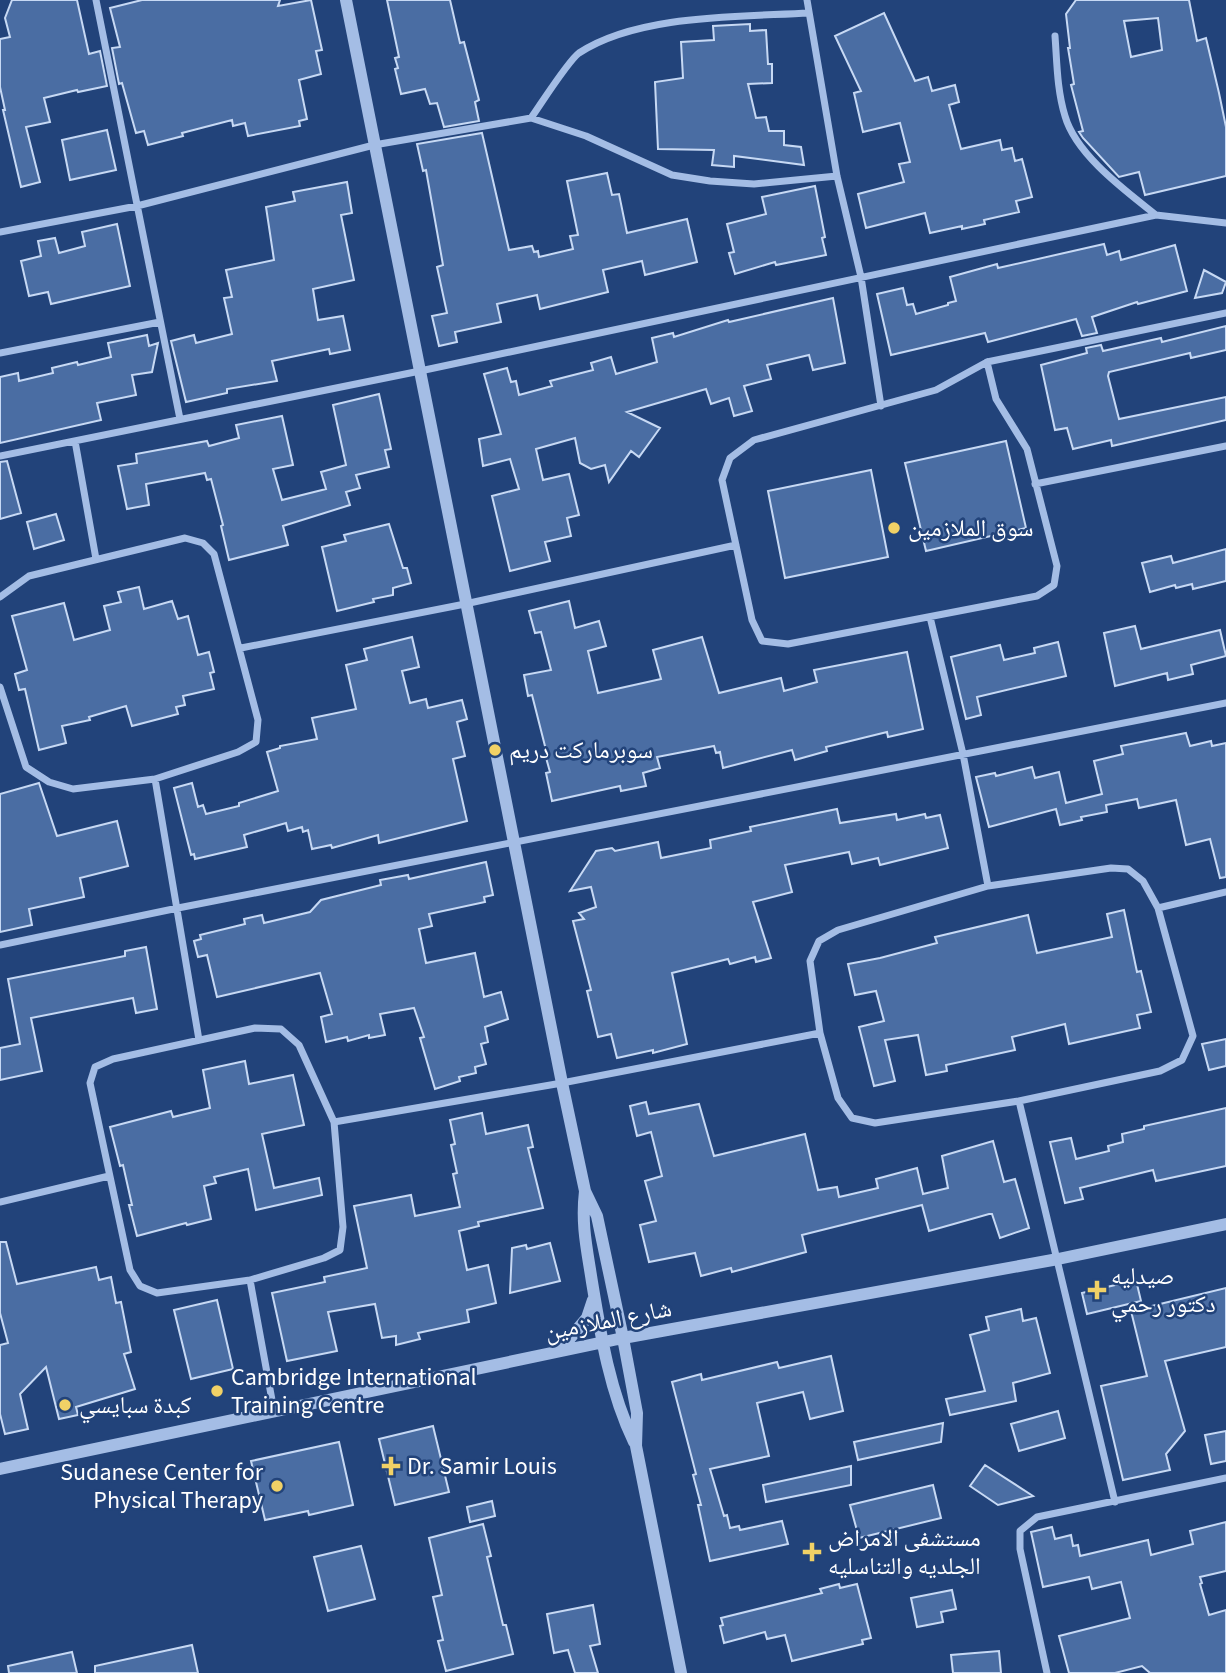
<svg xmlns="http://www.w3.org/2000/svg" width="1226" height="1673" font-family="'Source Sans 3','Noto Naskh Arabic',sans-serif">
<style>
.building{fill:#4a6da3;stroke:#c7d9f4;stroke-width:2;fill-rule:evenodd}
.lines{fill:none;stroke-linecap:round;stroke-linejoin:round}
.minor{stroke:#a4bde5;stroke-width:7}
.tertiary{stroke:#a4bde5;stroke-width:12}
.poi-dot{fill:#f1d166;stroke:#22437a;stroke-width:2.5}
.labels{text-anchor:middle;stroke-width:5;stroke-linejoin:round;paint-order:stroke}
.poi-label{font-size:24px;fill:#fff;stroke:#22437a;text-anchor:start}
.street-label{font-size:24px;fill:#fff;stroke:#22437a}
</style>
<rect width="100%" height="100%" fill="#22437a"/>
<!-- building -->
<path class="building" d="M12,0H77L89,54L100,51L107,86L78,92L77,90L44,98L50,122L26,127L40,182L21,187L3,110H5L0,87V39L10,37L5,18Z
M142,0H280L278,6L311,0L322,50L316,51L321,74L299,80L307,119L299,121L300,126L248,136L245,123L233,126L232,120L182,133L183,136L148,145L144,131L136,133L122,83L119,84L112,48L120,47L110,8Z
M387,0H450L460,43L464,42L479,100L475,102L479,121L444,127L437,103L430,104L425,89L401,94L395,69L398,68L395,58L399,57Z
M1076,0H1189L1197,41L1206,38L1219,93L1226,127V176L1145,195L1139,172L1119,177L1083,138L1079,132L1083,131L1071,85L1074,84L1068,48H1070L1066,14ZM1158,18L1162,50L1131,57L1124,21Z
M884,13L915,81L928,77L932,91L955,85L959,102L949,105L961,149L1000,140L1002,150L1012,148L1015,161L1022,159L1032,197L1016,201L1019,212L984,220L985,224L962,229V226L930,233L925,213L866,228L858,194L904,182L899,164L910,162L900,123L863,132L854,93L861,91L835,36Z
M750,24V31L766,30L768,64H772V83L748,84L756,118L766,117L769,131H784V145L801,147L804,165L734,156V167L712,165L714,150L658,149L655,82L683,78L681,42L714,40L713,26Z
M107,130L116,170L70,180L62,140Z
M482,133L509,250L532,246L534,252L538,251L539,257L573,249L570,236L578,235L567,181L607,173L612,195L619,194L627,233L687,219L697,262L645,275L642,261L603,270L608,292L540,309L537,295L497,304L501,322L455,332L457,342L439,346L432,316L447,313L437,267L443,265L426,170L423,171L417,144Z
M347,182L352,213L341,215L354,280L313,289L318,320L343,316L350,350L330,354L329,349L272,361L277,381L227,389V393L186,402L171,341L194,335L196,343L232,334L224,298L232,297L226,270L274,260L266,207L295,201L293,192Z
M815,186L825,237L822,238L826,255L776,265L775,262L735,274L729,253L734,252L727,224L766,214L762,197Z
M117,224L130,286L51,304L48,292L29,296L21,261L41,256L38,241L55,238L59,253L85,246L82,232Z
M1104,244L1107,255L1119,251L1121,260L1175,245L1187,291L1138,304L1137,302L1092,317L1097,333L1082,336L1076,319L988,342L985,333L891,355L877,294L903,288L907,305L913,304L916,314L948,305V303L956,301L950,277L997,264L998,268Z
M1204,270L1226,282L1222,293L1195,298Z
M833,298L845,363L813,370L809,355L767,365L771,379L744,386L752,411L734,416L729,398L711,404L706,389L627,412L660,428L639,457L631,451L609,482L605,465L591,469L580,463L575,438L536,449L543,480L569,474L579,515L567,518L571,536L545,542L550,561L510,571L492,496L519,489L510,459L483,466L479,439L501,434L484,374L507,368L511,382L516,381L519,395L552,386L550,381L593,370L591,363L611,357L616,374L657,362L652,338L673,333L674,337L728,320L729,322Z
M1226,326V350L1191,358L1190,353L1109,372L1108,376L1119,419L1226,397V420L1112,446L1111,440L1073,449L1067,428L1055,430L1041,365L1087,353L1086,348L1101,345L1103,351L1161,338L1162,342Z
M147,335L149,346L158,343L152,372L132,375L136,395L97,403L101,420L0,443V377L18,373L19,381L53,373L52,368L77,362L78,365L111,357L108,343Z
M379,394L391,449L385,450L389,467L356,475L360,488L346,492L350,505L283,526L288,545L229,560L221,526L223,525L211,479L207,480L205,473L146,484L149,505L127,509L118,466L137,463L136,454L207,441L209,446L239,438L236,425L282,416L293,465L273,469L282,500L326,489L321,472L346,465L333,405Z
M1006,441L1026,528L926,551L905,463Z
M7,461L21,513L0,519V462Z
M871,470L888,557L785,578L768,491Z
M56,514L64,540L34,549L27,522Z
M389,524L403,568H407L411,583L393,588V595L373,599L374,602L337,611L322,547L346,541L344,535Z
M1226,549V581L1193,589L1192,584L1176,588L1175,585L1150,592L1142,563L1171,556L1173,563Z
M139,587L144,609L172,601L178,619L188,616L198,655L209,652L214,672L210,673L214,689L183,696L185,705L176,707L178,714L132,726L126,706L89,717L90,720L62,726L66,743L39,750L25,689L19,690L15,674L27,670L12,616L64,603L74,640L110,630L104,606L121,602L118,592Z
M569,601L575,628L599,621L606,646L588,651L598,693L661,679L653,650L702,637L719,693L781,678L784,691L817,682L814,670L907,652L923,729L888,737L887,732L826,747L827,751L795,760L792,750L723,768L720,752L716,753L714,746L657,757L660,768L643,773L646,786L621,791L620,786L552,801L546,773L550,772L545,754H547L532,695L528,696L524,675L551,670L541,632L535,633L529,611Z
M1135,626L1141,649L1220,630L1226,656L1191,665L1193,674L1168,680L1167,673L1115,686L1104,633Z
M412,637L419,667L402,671L410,703L426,699L428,708L462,700L467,719L457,722L465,756L453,759L467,821L379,843L378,835L332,848L331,845L312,849L308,830L303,832L302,827L288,831L286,823L244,835L247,847L195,859L194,854L191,855L174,788L192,783L198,807L203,805L206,814L239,806V803L278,791L267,752L280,748V746L317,739L312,718L356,709L346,665L367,660L364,649Z
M1058,642L1066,676L977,697L981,715L966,719L951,657L1000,645L1004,660L1035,653L1034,648Z
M1186,733L1190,746L1211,741L1212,746L1226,743V877L1220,878L1210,839L1186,845L1176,800L1139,808L1137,799L1106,805L1107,812L1081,817L1082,820L1060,825L1056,809L989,827L976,777L995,773L996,776L1032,767L1035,778L1059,772L1066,803L1102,794L1094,761L1123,754L1121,746Z
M39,783L57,836L117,821L128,866L80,878L84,897L29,909L32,925L0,932V794Z
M837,809L840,823L896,814L897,820L925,814L926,818L940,815L948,848L880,865L878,858L852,864L849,852L785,865L792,892L753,902L771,958L756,962L755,957L730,964L728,959L672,973L687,1044L653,1053V1050L617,1058L611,1034L598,1037L587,991L591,990L573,921L584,919L579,913L596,907L591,887L570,891L596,851L612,848L615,851L658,842L661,858L711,848L710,840L751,831L750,827Z
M486,862L493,895L484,897L485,902L429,914L432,926L419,929L426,963L475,953L484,997L501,992L508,1019L485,1027L488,1042L481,1044L486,1064L475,1067L476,1073L459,1077L460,1081L435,1089L420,1038L424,1037L414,1008L380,1014L385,1035L369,1038V1035L348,1041L347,1037L326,1042L321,1017L332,1014L320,973L217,997L207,955L198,957L194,941L201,939L200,935L245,924L244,919L262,915L264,923L310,912L321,900L381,885L380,880L408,875L409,879Z
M1124,910L1137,972L1141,971L1151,1012L1137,1015L1140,1028L1069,1044L1065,1024L1012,1037L1015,1050L946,1065L947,1071L926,1075L918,1035L885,1040L895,1081L874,1086L859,1027L884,1021L876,991L855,995L848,964L880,958L937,943L935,937L1028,915L1037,953L1112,937L1107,914Z
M146,947L157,1009L136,1013L133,998L31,1018L42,1071L0,1080V1048L20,1044L8,979L125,956V951Z
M1226,1039V1066L1209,1070L1202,1044Z
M245,1061L249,1084L293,1075L304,1125L262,1134L274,1188L319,1178L322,1195L256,1210L248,1169L214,1177L216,1183L204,1186L211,1219L187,1225L186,1223L137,1236L129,1205H132L123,1165L120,1166L110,1127L171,1111L173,1117L210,1108L203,1070Z
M646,1102L649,1114L699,1104L714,1156L805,1134L818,1190L837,1187L839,1197L878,1188L876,1179L917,1168L923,1194L948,1188L942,1156L993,1141L1004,1182L1015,1179L1029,1228L1000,1238L992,1214H989L929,1231L922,1205L802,1235L806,1252L732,1272L731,1268L701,1276L695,1253L649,1262L640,1225L656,1221L645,1181L662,1176L651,1132L637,1136L630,1106Z
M1226,1108V1166L1156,1181L1153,1170L1080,1188L1083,1199L1065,1203L1050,1142L1071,1138L1076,1159L1109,1151L1108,1146L1123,1142L1122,1134L1144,1129V1126Z
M482,1113L486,1134L528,1125L533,1147L528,1148L543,1208L478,1222L479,1226L459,1231L467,1270L488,1265L496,1303L467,1310L469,1322L418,1333L420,1339L396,1345V1336L382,1338L375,1304L328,1312L337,1351L287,1361L272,1293L325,1282L324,1277L367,1268L354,1206L411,1195L415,1216L460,1207L453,1174L457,1173L451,1145L455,1144L450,1120Z
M0,1242H6L17,1284L96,1267L99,1280L111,1277L116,1303L121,1302L131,1352L124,1354L135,1389L76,1407L78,1415L59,1419L46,1367L20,1394L28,1429L5,1434L0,1414V1345L8,1343L0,1313Z
M550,1243L560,1281L510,1293L512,1248L526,1245L527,1249Z
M1136,1280L1141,1301L1087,1314L1082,1293Z
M1226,1288V1347L1165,1361L1185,1431L1166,1454L1170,1470L1123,1480L1101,1386L1147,1376L1131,1311Z
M217,1300L233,1369L191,1379L174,1310Z
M1021,1309L1023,1321L1036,1318L1050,1373L1013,1383L1016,1401L950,1415L946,1399L985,1391L970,1335L989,1330L986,1317Z
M831,1356L843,1411L810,1419L803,1392L757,1403L769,1456L710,1469L724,1516L727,1515L730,1528L739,1526L740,1530L782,1521L788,1544L710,1561L698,1505H701L693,1475L696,1474L672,1382L701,1374L702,1380L777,1362L779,1368Z
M1058,1411L1065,1438L1019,1451L1011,1424Z
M943,1423L941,1442L858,1460L854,1442Z
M433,1426L449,1492L395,1505L379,1439Z
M1226,1431V1461L1211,1464L1205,1435Z
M339,1442L353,1505L309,1515L308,1511L265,1520L251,1461Z
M985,1465L1033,1496L998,1505L970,1486Z
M851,1466V1485L766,1502L763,1485Z
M933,1485L941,1518L859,1538L850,1505Z
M492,1501L495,1516L470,1522L467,1507Z
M1226,1522V1571L1200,1577L1202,1583L1200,1584L1209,1615L1226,1610V1673H1150L1142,1666L1115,1673H1069L1059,1636L1130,1618L1121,1582L1092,1589L1089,1577L1043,1587L1031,1532L1052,1527L1055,1539L1071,1535L1073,1546L1078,1545L1080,1556L1148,1540L1151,1555L1193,1544L1190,1531Z
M483,1524L491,1556L487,1557L503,1625H506L513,1654L446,1671L438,1641L443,1640L433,1597L442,1595L429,1538Z
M361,1546L375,1599L328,1611L314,1557Z
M839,1584L840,1588L857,1584L871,1638L862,1640L863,1644L792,1661L785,1635L767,1639L765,1632L724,1643L720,1626L723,1625L721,1618L822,1593L820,1589Z
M952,1590L956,1609L941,1612L943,1622L917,1627L911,1598Z
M593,1605L600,1644L590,1646L598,1673H575L568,1650L554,1653L547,1614Z
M192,1645L198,1673H95V1666Z
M999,1651L1001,1673H953L951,1655Z
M72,1652L77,1673H9L8,1666Z"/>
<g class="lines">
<!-- minor -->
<path class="minor" d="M96,0L180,419
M807,0L837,176L861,277L881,406
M1055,36C1057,63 1057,90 1065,116C1076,155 1126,191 1156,215
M531,118C541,104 568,61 579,53C638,14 740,17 809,13
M0,232L137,206L374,145L531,118L586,136L672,175L710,181L754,184L837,176
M0,353L160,322
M987,362L996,399L1027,449L1057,566L1054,585L1037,596L788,644L762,641L752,620L722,480L730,458L754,440L936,390Z
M987,362L1226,313
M75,441L96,559
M0,456L420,371L1156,215L1226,223
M1035,484L1226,446
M0,597L29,576L185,538L203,543L214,554L258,720L256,742L238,752L155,779L73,789L49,782L26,767L0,687
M930,617L963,754L988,886
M241,648L465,604L736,545
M155,779L199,1040
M1111,868L1128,869L1143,881L1158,908L1193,1036L1182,1060L1160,1071L1019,1101L875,1123L852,1118L838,1098L820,1033L810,961L819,941L838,930L988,886Z
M1158,908L1226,892
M0,945L178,908L1226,703
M255,1028L281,1029L299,1045L334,1122L343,1227L340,1250L324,1258L250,1280L157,1293L140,1286L130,1270L90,1083L95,1067L113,1059Z
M1019,1101L1115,1502
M334,1122L562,1083L820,1033
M0,1202L109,1176
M250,1280L274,1411
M1047,1673L1020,1549V1531L1037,1517L1226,1478"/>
<!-- tertiary -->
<path class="tertiary" d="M346,0L562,1083L585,1191L597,1216L623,1338L637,1413L636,1446L681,1673
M585,1191C581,1225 587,1249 592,1282C601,1337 610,1392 634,1442
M559,1351L587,1318L593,1300
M0,1469L623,1338L1058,1259L1226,1224"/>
</g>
<!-- markers -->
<g class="poi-dot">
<circle cx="894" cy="528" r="7"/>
<circle cx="495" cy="750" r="7"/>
<path d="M1093.5 1279.5h7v7h7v7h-7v7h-7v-7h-7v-7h7z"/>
<circle cx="217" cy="1391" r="7"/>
<circle cx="65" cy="1405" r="7"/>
<path d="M387.5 1455.5h7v7h7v7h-7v7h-7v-7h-7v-7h7z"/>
<circle cx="277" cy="1486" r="7"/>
<path d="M808.5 1541.5h7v7h7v7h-7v7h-7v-7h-7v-7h7z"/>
</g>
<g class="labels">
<!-- poi labels -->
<g class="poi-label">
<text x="908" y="536">سوق الملازمين</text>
<text x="509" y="758">سوبرماركت دريم</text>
<text x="1111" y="1284">صيدليه<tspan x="1111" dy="28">دكتور رحمي</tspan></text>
<text x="231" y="1385">Cambridge International<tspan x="231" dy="28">Training Centre</tspan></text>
<text x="79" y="1413">كبدة سبايسي</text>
<text x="407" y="1474">Dr. Samir Louis</text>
<text x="263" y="1480" text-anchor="end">Sudanese Center for<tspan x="263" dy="28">Physical Therapy</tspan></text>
<text x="828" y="1546">مستشفى الامراض<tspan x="828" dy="28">الجلديه والتناسليه</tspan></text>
</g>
<!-- street labels -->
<g class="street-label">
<text transform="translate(608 1320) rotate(-11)" y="8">شارع الملازمين</text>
</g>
</g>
</svg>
